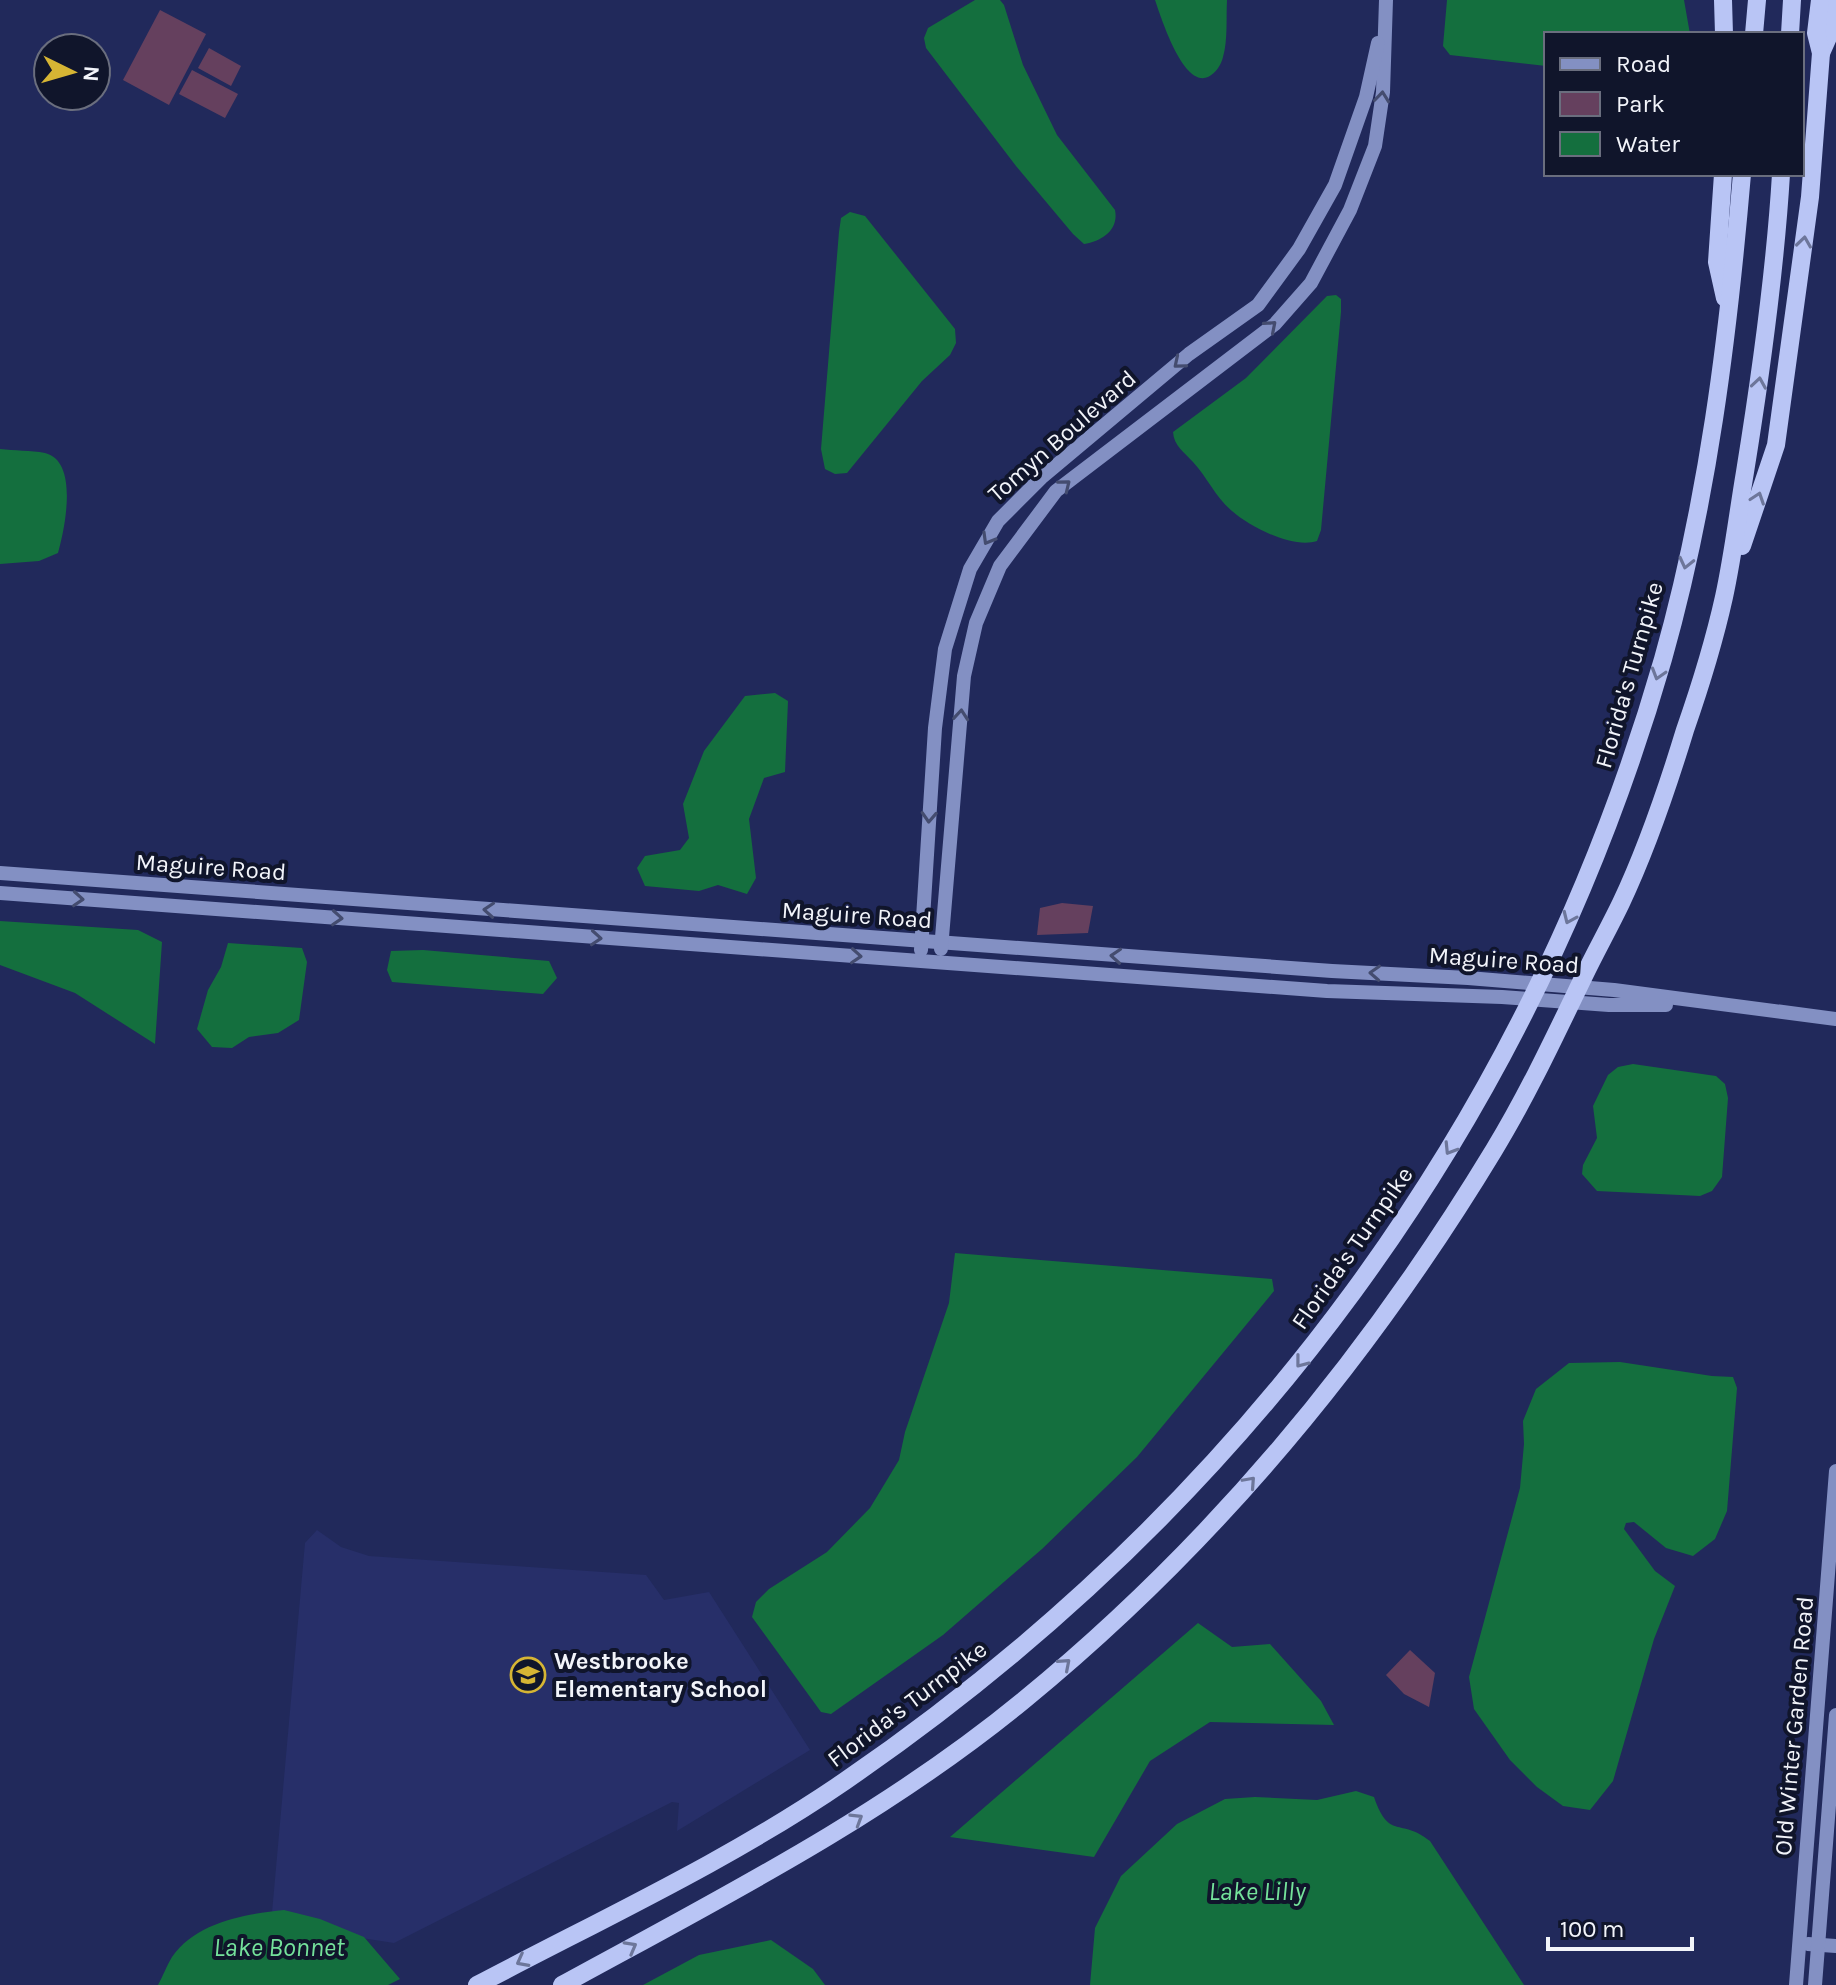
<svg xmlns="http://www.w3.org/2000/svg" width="1836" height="1985" viewBox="0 0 1836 1985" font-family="Karla,sans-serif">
	<rect width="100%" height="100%" fill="#21295b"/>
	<polygon fill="#272f69" points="317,1530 341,1547 369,1556 646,1575 664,1600 709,1592 810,1750 677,1831 679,1803 672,1802 394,1943 271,1924 305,1543"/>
	<g fill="#65405e">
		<polygon points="160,10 206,34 169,105 123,80"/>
		<polygon points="209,48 241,66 231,86 198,68"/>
		<polygon points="192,70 238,94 225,118 179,94"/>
		<polygon points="1062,903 1093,906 1088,933 1037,935 1040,908"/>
		<polygon points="1410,1650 1435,1673 1429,1707 1404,1694 1386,1675"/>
	</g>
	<g fill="#146f3e">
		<path d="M975,0H1000L1004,5L1023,65L1057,135L1115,210C1119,229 1103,241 1084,244L1073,234L1016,166L926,48L924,38L928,28Z"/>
		<path d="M1155,0H1227C1226,18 1228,40 1223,57C1221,65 1216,73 1208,77C1183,88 1161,17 1155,0Z"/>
		<polygon points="1447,0 1684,0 1690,34 1546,34 1546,66 1450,55 1443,46"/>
		<polygon points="850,212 865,216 955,329 956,343 950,355 922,381 847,473 835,474 825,469 821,449 839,232 841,218"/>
		<path d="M1336,295L1341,299V312L1321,530L1317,541C1293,549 1250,527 1232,511C1216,498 1207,477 1193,462C1184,452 1174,446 1173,432L1246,378L1327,296Z"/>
		<path d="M0,449C14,451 31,450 45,453C79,461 65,528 58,553L39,561L0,564Z"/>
		<polygon points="775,693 788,701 785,772 764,778 749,819 756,878 747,894 718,885 699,891 645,886 637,868 645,856 680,850 689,838 683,804 704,751 745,696"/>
		<polygon points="0,921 138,930 162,942 155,1044 75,993 0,965"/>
		<polygon points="228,943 302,948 307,962 299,1020 278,1033 249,1037 232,1048 212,1047 197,1029 208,990 221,967"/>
		<polygon points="423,950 549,961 557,978 543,994 392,982 387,970 391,951"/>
		<polygon points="1633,1064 1716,1076 1725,1084 1728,1098 1722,1177 1712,1191 1700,1196 1597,1191 1582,1174 1583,1165 1597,1138 1593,1106 1608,1075 1618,1067"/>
		<polygon points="955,1253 1272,1279 1274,1291 1137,1457 1042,1549 943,1635 831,1714 821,1712 752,1617 756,1602 769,1589 827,1552 870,1508 899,1460 905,1432 949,1303"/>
		<polygon points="1620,1362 1712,1376 1733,1377 1737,1388 1727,1511 1715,1539 1693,1556 1666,1548 1634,1522 1626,1523 1624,1529 1655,1571 1675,1586 1654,1639 1613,1781 1590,1810 1563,1806 1537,1787 1510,1760 1474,1709 1469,1677 1520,1488 1524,1444 1523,1421 1536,1389 1569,1363"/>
		<polygon points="1198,1623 1232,1647 1270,1644 1321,1701 1334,1725 1210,1722 1150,1761 1094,1857 950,1837"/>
		<path d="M1356,1791L1374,1797C1389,1841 1400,1817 1430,1841L1524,1985H1090L1095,1928L1121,1876L1177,1824L1225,1799L1255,1797L1317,1800Z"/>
		<path d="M284,1910L320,1919L364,1937L400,1979L388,1985H158C163,1976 167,1965 172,1957C196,1922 246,1914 284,1910Z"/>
		<polygon points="771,1940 813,1969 825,1985 643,1985 699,1955"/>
	</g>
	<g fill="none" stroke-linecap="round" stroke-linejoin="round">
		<g stroke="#8390c3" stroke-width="14">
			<polyline points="0,873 1332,971 1468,978 1614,990 1836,1019"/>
			<polyline points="0,893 1327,991 1502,997 1609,1005 1666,1005"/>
			<polyline points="941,949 964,676 976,623 1000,566 1056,491 1275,324 1311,283 1350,210 1375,146 1383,92 1386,0"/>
			<polyline points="921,950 935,728 945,649 970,569 998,521 1041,478 1189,354 1258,305 1299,249 1335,185 1366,97 1378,43"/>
			<polyline points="1808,1944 1836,1946"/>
			<polyline points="1796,1985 1836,1471"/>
			<polyline points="1815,1985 1836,1715"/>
		</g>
		<g stroke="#b9c5f5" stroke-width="18">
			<polyline points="1723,0 1724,34"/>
			<polyline points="1754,34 1757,0"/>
			<polyline points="1790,34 1792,0"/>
			<polyline points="1821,53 1829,35 1834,0"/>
			<polyline points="1723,174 1717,262 1725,298"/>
			<polyline points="1742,546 1776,445 1810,197 1821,53 1816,33 1820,0"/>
			<path d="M477,1985C600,1920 730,1860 845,1781C1244,1507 1529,1124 1663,659C1708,500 1728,338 1742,174"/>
			<path d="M562,1985C721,1898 883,1816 1024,1700C1212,1546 1368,1358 1494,1150C1528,1094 1556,1034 1584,976C1596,951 1609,928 1621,903C1647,848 1667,789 1685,730C1700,687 1714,642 1724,597C1733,556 1738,513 1745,472C1761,373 1775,274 1781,174"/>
		</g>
	</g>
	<defs><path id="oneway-chevron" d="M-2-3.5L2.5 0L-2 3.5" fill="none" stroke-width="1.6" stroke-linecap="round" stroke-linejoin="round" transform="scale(2)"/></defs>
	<g stroke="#444c6f">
		<use href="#oneway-chevron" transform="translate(1382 97) rotate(-84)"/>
		<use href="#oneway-chevron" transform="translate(1271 326) rotate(-41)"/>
		<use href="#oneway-chevron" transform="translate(1179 363) rotate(140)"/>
		<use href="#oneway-chevron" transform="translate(1065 485) rotate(-39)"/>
		<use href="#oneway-chevron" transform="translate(988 539) rotate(120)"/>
		<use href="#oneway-chevron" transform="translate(961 715) rotate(-85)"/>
		<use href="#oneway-chevron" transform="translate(929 817) rotate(93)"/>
		<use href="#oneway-chevron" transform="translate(78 899) rotate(4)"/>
		<use href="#oneway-chevron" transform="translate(489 910) rotate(-176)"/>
		<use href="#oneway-chevron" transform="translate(337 918) rotate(4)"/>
		<use href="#oneway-chevron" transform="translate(596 938) rotate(4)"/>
		<use href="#oneway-chevron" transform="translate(856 956) rotate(4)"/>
		<use href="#oneway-chevron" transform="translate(1116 956) rotate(-176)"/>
		<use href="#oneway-chevron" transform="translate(1375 973) rotate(-177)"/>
	</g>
	<g stroke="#6d769a">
		<use href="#oneway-chevron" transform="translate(1804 242) rotate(-82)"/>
		<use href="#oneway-chevron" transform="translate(1759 383) rotate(-81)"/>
		<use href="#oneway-chevron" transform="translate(1758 498) rotate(-71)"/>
		<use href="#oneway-chevron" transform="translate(1686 563) rotate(103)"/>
		<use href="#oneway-chevron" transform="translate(1658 674) rotate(107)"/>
		<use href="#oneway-chevron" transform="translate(1569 918) rotate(114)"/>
		<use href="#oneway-chevron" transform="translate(1450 1149) rotate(122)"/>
		<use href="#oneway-chevron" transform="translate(1301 1362) rotate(128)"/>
		<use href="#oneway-chevron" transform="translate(1250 1482) rotate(-48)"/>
		<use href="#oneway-chevron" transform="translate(1065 1664) rotate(-41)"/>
		<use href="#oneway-chevron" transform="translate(857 1819) rotate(-32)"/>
		<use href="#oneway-chevron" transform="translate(631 1947) rotate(-29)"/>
		<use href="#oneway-chevron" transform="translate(522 1961) rotate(152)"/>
	</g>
	<defs>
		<g id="school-ring" transform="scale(1.8)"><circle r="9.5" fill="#10152b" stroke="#d6b534" stroke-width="1.5"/><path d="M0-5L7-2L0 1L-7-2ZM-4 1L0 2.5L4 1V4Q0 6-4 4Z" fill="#d6b534"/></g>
	</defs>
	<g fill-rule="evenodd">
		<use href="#school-ring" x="528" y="1675"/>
	</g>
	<g text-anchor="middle" stroke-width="8" stroke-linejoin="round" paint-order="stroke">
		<g font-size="24" fill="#f2f4fa" stroke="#10152b">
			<text transform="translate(1062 436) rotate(-41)" y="8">Tomyn Boulevard</text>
			<text transform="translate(1629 675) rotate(-74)" y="8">Florida's Turnpike</text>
			<text transform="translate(211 867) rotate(4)" y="8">Maguire Road</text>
			<text transform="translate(857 915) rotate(4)" y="8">Maguire Road</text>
			<text transform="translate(1504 960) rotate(4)" y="8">Maguire Road</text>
			<text transform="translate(1352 1248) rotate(-55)" y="8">Florida's Turnpike</text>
			<text transform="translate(907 1704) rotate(-37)" y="8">Florida's Turnpike</text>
			<text transform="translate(1794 1726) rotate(-85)" y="8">Old Winter Garden Road</text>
		</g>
		<g font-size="24" font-weight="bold" fill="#f2f4fa" stroke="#10152b" text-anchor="start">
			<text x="554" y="1669">Westbrooke<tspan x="554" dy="28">Elementary School</tspan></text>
		</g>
		<g font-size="26" font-style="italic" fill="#74e29b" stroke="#10152b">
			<text x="1257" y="1900">Lake Lilly</text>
			<text x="279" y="1956">Lake Bonnet</text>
		</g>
	</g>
	<rect x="1544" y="32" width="260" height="144" fill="#10152b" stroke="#6a6e7e" stroke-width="2"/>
	<rect x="1560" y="58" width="40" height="12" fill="#8390c3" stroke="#6a6e7e" stroke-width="2"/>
	<text x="1616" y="72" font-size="24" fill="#f2f4fa">Road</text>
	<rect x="1560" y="92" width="40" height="24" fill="#65405e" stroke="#6a6e7e" stroke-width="2"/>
	<text x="1616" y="112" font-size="24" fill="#f2f4fa">Park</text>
	<rect x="1560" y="132" width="40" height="24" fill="#146f3e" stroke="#6a6e7e" stroke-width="2"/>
	<text x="1616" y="152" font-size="24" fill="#f2f4fa">Water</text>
	<g transform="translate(72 72) rotate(95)"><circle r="38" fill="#10152b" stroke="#6a6e7e" stroke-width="2"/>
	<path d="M0-6L14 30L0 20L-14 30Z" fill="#d6b534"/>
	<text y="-12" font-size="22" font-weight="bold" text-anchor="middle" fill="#f2f4fa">N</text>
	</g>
	<path d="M1548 1937v12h144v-12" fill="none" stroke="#f2f4fa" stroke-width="4"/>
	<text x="1560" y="1937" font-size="24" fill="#f2f4fa" stroke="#10152b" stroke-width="6" paint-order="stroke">100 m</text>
</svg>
